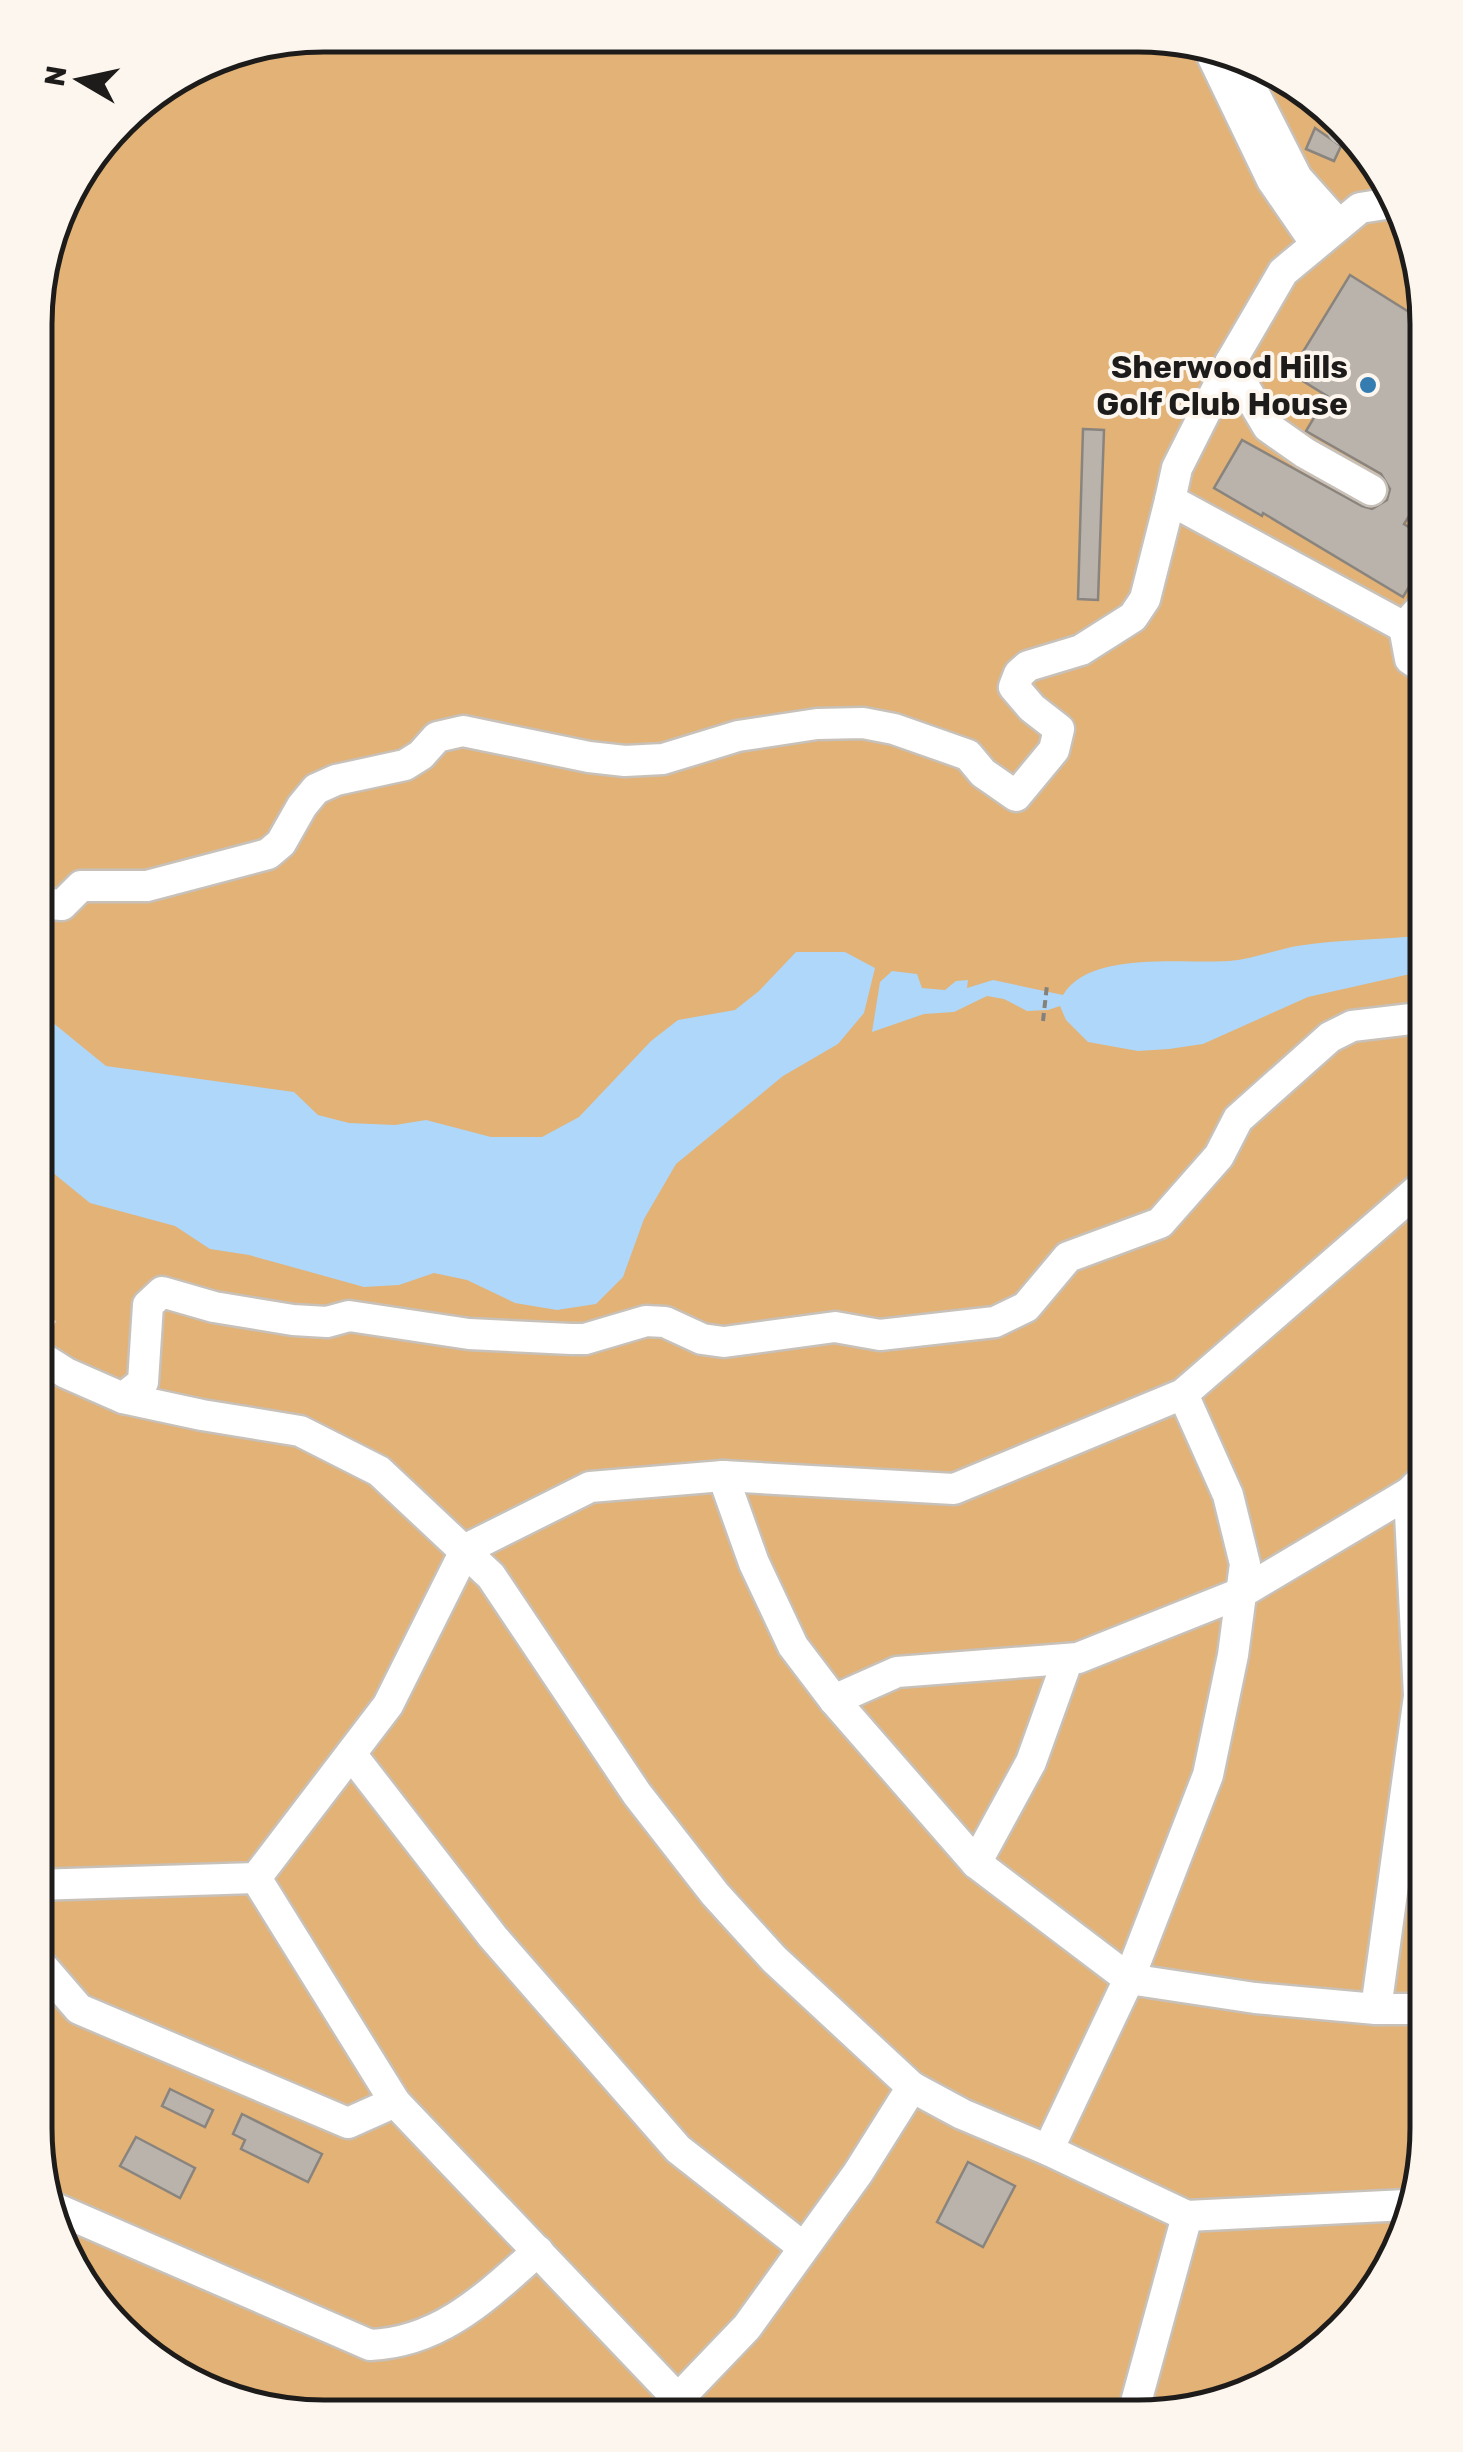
<svg xmlns="http://www.w3.org/2000/svg" width="1463" height="2452" viewBox="0 0 1463 2452" font-family="Rubik,sans-serif">
	<rect width="100%" height="100%" fill="#efe9e2"/>
	<polygon fill="#e2b276" points="324,35 1195,40 1329,106 1406,214 1428,324 1427,2147 1369,2303 1249,2395 1139,2417 286,2414 148,2357 57,2238 35,2128 36,1364 56,1321 36,1312 37,287 65,196 133,107 214,57"/>
	<g fill="#aed7fa">
		<path d="M1428,935V970L1308,997L1203,1044L1169,1049L1138,1051L1088,1042L1066,1020L1060,1006L1048,1010L1027,1011L1004,999L987,996L954,1012L924,1014L872,1032L880,982L892,971L917,974L922,988L945,990L956,981L968,980L967,988L993,980L1063,995C1089,950 1185,964 1229,961C1252,959 1275,950 1297,946C1340,939 1385,940 1428,935Z"/>
		<polygon points="796,952 845,952 875,968 864,1013 838,1044 783,1076 676,1164 644,1219 623,1277 596,1304 557,1310 515,1303 467,1280 434,1273 399,1285 364,1287 249,1255 210,1249 175,1226 90,1203 36,1159 36,1009 106,1066 294,1092 318,1115 349,1123 395,1125 426,1120 491,1137 542,1137 579,1117 651,1041 678,1020 735,1010 759,991"/>
	</g>
	<g fill="#b9b3ac" stroke="#8a847e" stroke-width="2.5">
		<polygon points="1315,128 1341,146 1334,161 1306,149"/>
		<polygon points="1350,275 1428,324 1428,486 1404,524 1428,539 1428,555 1403,597 1263,513 1262,516 1214,488 1242,440 1362,506 1372,509 1387,500 1390,489 1381,474 1306,431 1327,396 1290,373"/>
		<polygon points="1083,429 1104,430 1098,600 1078,599"/>
		<polygon points="170,2089 213,2110 205,2127 162,2106"/>
		<polygon points="242,2114 322,2154 308,2182 241,2149 245,2140 233,2134"/>
		<polygon points="136,2137 195,2168 180,2198 120,2166"/>
		<polygon points="968,2162 1015,2186 983,2247 937,2222"/>
	</g>
	<g fill="none" stroke-linecap="round" stroke-linejoin="round">
		<g stroke="#c7c1ba" stroke-width="35">
			<g id="minor">
				<polyline points="1208,47 1272,180 1316,244"/>
				<polyline points="1238,62 1297,178 1339,225"/>
				<polyline points="1344,128 1345,128"/>
				<polyline points="1398,202 1360,208 1283,272 1230,363 1177,468 1170,500 1404,627 1428,601"/>
				<polyline points="1230,363 1268,427 1305,453 1371,490"/>
				<polyline points="1404,627 1410,659 1428,671"/>
				<polyline points="37,903 62,905 81,886 147,886 268,854 281,843 302,806 316,789 336,780 405,765 421,755 437,737 463,731 589,757 625,761 663,759 738,736 817,724 863,723 894,729 968,755 983,773 1016,796 1054,750 1059,729 1032,708 1014,687 1019,674 1028,666 1081,650 1133,617 1145,599 1170,500"/>
				<polyline points="36,1354 66,1373 123,1398 202,1415 300,1431 379,1471 491,1576 637,1794 715,1894 774,1959 912,2087 962,2114 1048,2150 1187,2216 1406,2205"/>
				<polyline points="123,1398 143,1382 148,1305 162,1292 214,1307 293,1320 327,1322 349,1316 469,1334 571,1339 585,1339 646,1321 665,1322 702,1339 724,1342 835,1327 880,1335 995,1322 1026,1307 1068,1257 1160,1223 1219,1156 1238,1119 1330,1037 1352,1026 1428,1017"/>
				<polyline points="723,1476 754,1563 793,1646 834,1700 976,1863 1129,1979 1255,1998 1376,2009 1427,2009"/>
				<polyline points="834,1700 897,1672 1078,1658 1241,1593 1409,1493 1428,1474"/>
				<polyline points="351,1754 493,1937 678,2149 803,2247"/>
				<polyline points="976,1863 1031,1762 1068,1659"/>
				<polyline points="256,1878 395,2102 678,2399"/>
				<polyline points="35,1885 256,1878 388,1705 466,1549 590,1487 723,1476 954,1489 1183,1394 1428,1181"/>
				<polyline points="35,1958 79,2009 348,2123 395,2102"/>
				<polyline points="1376,2009 1419,1696 1409,1493"/>
				<polyline points="1048,2150 1129,1979 1208,1775 1233,1655 1245,1564 1228,1495 1183,1394"/>
				<path d="M50,2206L370,2345C441,2342 487,2296 538,2251"/>
				<polyline points="657,2416 678,2399 747,2327 858,2173 912,2087"/>
				<polyline points="1132,2417 1187,2216"/>
			</g>
		</g>
		<polyline stroke="#84807b" stroke-width="4" stroke-dasharray="8 5" stroke-linecap="butt" points="1043,1021 1047,985"/>
		<use href="#minor" stroke="#fff" stroke-width="30"/>
	</g>
	<circle fill="#357cb1" stroke="#fcf6ef" stroke-width="4" cx="1368" cy="385" r="10"/>
	<g text-anchor="middle" stroke-width="8" stroke-linejoin="round" paint-order="stroke">
		<g font-size="32" font-weight="bold" fill="#1e1c1a" stroke="#fcf6ef" text-anchor="end">
			<text x="1348" y="378">Sherwood Hills<tspan x="1348" dy="37">Golf Club House</tspan></text>
		</g>
	</g>
	<path d="M0 0H1463V2452H0ZM324 52H1138A272 272 0 0 1 1410 324V2128A272 272 0 0 1 1138 2400H324A272 272 0 0 1 52 2128V324A272 272 0 0 1 324 52Z" fill="#fcf6ef" fill-rule="evenodd"/>
	<path fill="none" stroke="#1e1c1a" stroke-width="5" d="M324 52H1138A272 272 0 0 1 1410 324V2128A272 272 0 0 1 1138 2400H324A272 272 0 0 1 52 2128V324A272 272 0 0 1 324 52Z"/>
	<g transform="translate(80 80) rotate(279)" stroke="#fcf6ef" stroke-width="8" paint-order="stroke">
	<path d="M0-8L18 38L0 25L-18 38Z" fill="#1e1c1a"/>
	<text y="-15" font-size="28" font-weight="bold" text-anchor="middle" fill="#1e1c1a">N</text>
	</g>
</svg>
